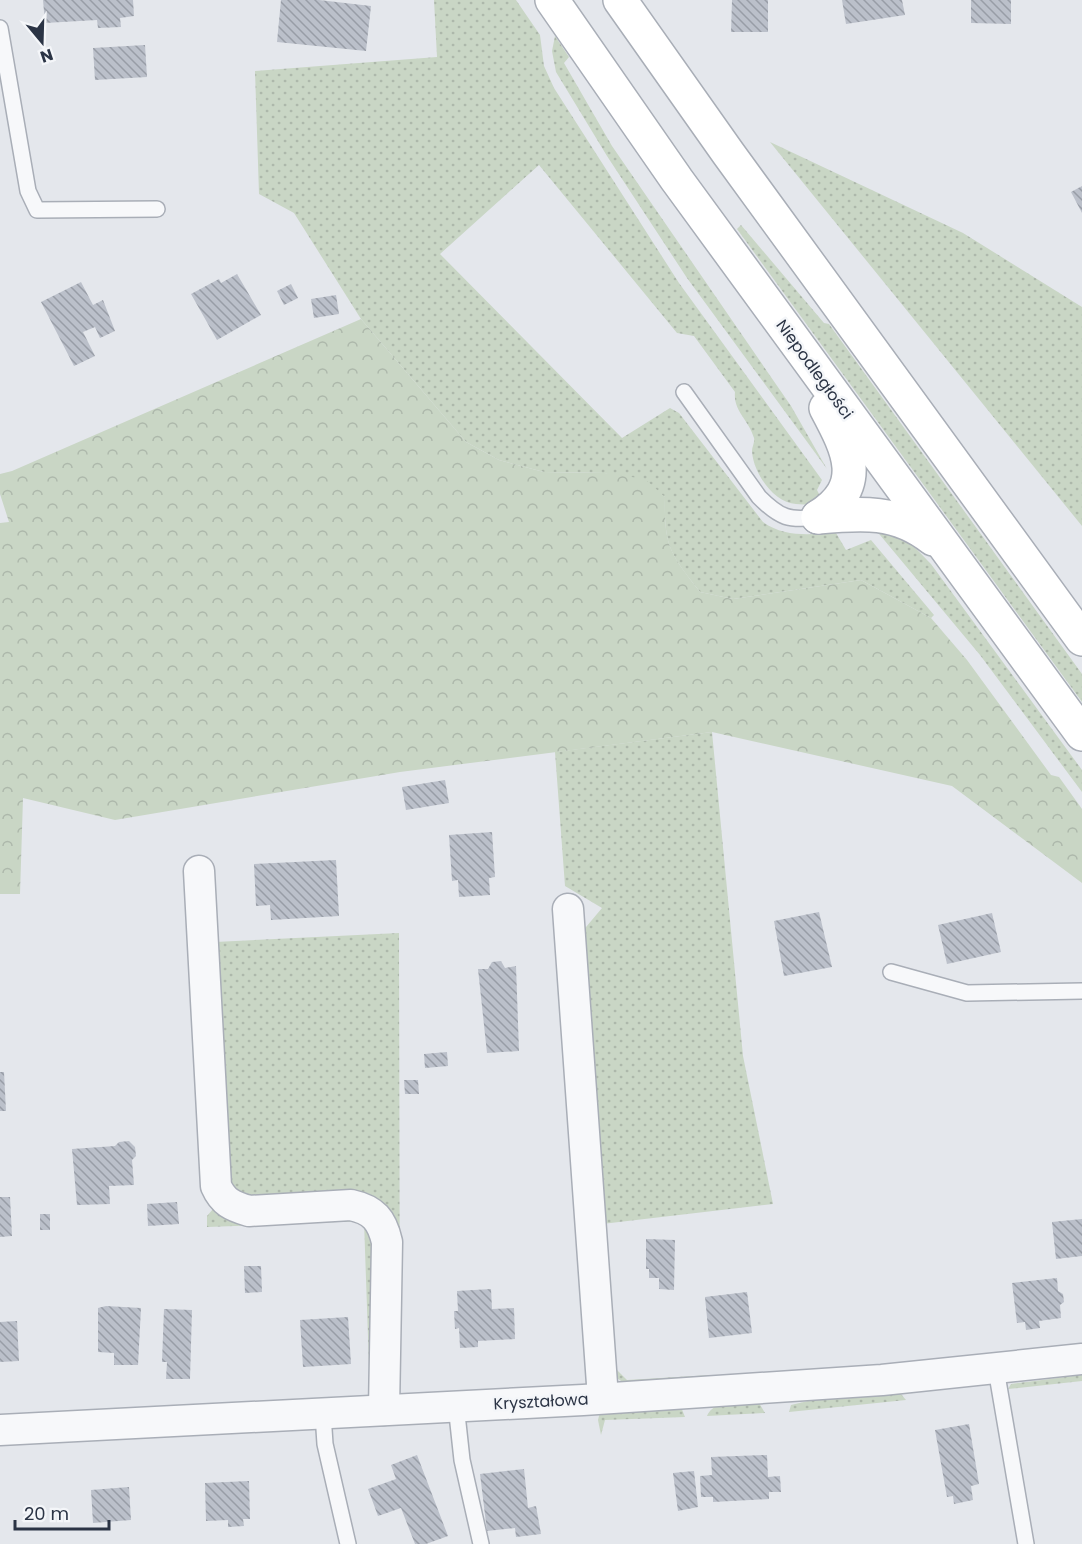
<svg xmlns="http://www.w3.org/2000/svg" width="1082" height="1544" viewBox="0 0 1082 1544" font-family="Poppins,sans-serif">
	<defs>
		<pattern id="grass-dots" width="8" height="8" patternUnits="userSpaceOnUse" patternTransform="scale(1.5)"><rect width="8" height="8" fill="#c9d6c5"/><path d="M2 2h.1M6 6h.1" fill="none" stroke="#adb8ab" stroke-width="1.8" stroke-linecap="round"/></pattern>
		<pattern id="forest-crowns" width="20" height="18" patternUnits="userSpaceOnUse" patternTransform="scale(1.5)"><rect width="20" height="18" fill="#c9d6c5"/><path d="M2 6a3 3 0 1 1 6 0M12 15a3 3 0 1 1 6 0" fill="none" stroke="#adb8ab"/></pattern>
		<pattern id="building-back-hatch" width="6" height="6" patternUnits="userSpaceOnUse" patternTransform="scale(1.5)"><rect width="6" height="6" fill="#bbc0ca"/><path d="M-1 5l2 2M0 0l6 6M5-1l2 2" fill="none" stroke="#989da6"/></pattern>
	</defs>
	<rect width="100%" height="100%" fill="#e4e7ec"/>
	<g fill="url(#grass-dots)">
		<path d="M434,0H516L540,35L544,66L554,88L679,283L822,480L817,490L821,498C813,505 806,505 796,504C774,503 753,473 752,451C752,447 755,442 754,438C749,420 733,411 735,392L694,336L677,333L539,165L440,254L622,438L670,408L679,413L763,522C785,538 810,534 836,533L846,550L871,540L934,615L931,618L861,580L733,599L700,592C670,553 664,548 665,497L605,473L544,472L499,460L466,442L361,319L294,213L259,194L255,71L437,57Z"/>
		<polygon points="555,36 569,57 564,63 612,146 791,406 827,469 687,278 607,156 556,72 552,51"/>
		<polygon points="770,142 963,233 1082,307 1082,526"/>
		<polygon points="741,225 824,323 829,324 1082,674 1082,702 737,229"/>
		<path d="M875,529C904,535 911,543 931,564L1082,770V792L980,655Z"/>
		<path d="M712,732L743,1056L773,1204L602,1224L612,1365L627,1380L711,1375L705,1379L623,1382C607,1373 605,1358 603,1340L577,943L581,933L602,908L565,886L555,752Z"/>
		<polygon points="399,933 400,1393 392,1388 391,1225 249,1202 230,1193 215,942"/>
		<polygon points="213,1209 244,1218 353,1214 370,1222 375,1232 379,1250 375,1390 370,1395 364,1221 207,1227 207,1216"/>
		<polygon points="1082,1375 1082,1381 1008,1389 1011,1384"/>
		<polygon points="901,1394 906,1400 789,1412 791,1405 812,1400"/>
		<path d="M759,1403L765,1413L707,1416C715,1398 742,1403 759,1403Z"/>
		<polygon points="681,1407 685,1417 605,1420 601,1435 598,1420 600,1412"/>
	</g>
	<path fill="url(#forest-crowns)" d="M361,319L466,442L499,460L544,472L605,473L645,479L665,497C664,547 670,553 700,592L733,599L861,580L931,618L967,660L1051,775L1059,777L1082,809V883L952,786L712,732L400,772L115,820L23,798L20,894H0V523L9,522L0,494V474L12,471Z"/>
	<g fill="url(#building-back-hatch)">
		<polygon points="43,0 133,0 134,16 120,18 121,27 98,28 97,20 45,23"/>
		<polygon points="281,0 319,0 371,6 366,51 277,42"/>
		<polygon points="732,0 768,0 768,32 731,32"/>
		<polygon points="842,0 902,0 905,15 846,24"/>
		<polygon points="971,0 1011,0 1011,24 971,23"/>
		<polygon points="145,45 147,77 95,80 93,48"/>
		<polygon points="1082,186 1082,213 1071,192"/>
		<polygon points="237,274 261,315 217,340 191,294 219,279 221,283"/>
		<polygon points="81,282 93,305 103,300 115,331 100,338 95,327 83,332 95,356 74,366 41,302"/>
		<polygon points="291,284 298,298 284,305 277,291"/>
		<polygon points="336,295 339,314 314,318 311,299"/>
		<polygon points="445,780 449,803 406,810 402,787"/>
		<polygon points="492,832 495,877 489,878 490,895 459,897 458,880 452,881 449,835"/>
		<polygon points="336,860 339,916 271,920 270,905 256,906 254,864"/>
		<polygon points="819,912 832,967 784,976 774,921"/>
		<polygon points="992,913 1001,952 947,964 938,925"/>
		<polygon points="501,961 505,968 516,966 519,1051 487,1053 478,969 488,969 492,962"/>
		<polygon points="447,1052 448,1066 425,1068 424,1054"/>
		<polygon points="0,1072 4,1072 6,1111 0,1111"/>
		<polygon points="404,1080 418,1080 419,1094 405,1094"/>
		<polygon points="129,1141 135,1147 136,1156 132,1160 134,1185 109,1186 110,1204 77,1205 72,1149 115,1146 119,1142"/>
		<polygon points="0,1197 10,1197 12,1236 0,1237"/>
		<polygon points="177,1202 179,1224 148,1226 147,1204"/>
		<rect x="40" y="1214" width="10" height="16"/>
		<polygon points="1082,1219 1082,1256 1056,1259 1052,1222"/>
		<polygon points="646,1239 675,1240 674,1290 659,1289 659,1278 649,1278 649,1269 646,1269"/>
		<polygon points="244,1266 261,1266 262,1292 245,1293"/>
		<polygon points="1057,1278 1058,1291 1063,1294 1064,1302 1060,1305 1061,1318 1039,1321 1040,1328 1026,1330 1025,1322 1017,1323 1012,1283"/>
		<polygon points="491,1289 492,1309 514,1308 515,1339 478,1341 478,1347 460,1348 459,1328 455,1329 454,1311 458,1311 457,1291"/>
		<polygon points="747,1292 752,1333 709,1338 705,1297"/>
		<polygon points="106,1306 141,1308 138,1365 114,1365 114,1353 98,1352 98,1308"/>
		<polygon points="164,1309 192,1310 190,1379 166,1379 167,1362 162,1362"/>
		<polygon points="348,1317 351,1364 303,1367 300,1320"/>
		<polygon points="17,1321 19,1361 0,1362 0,1322"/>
		<polygon points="969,1424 979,1484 971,1486 973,1500 954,1504 953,1496 947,1497 935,1430"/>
		<polygon points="417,1455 448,1536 426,1544 415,1544 401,1508 378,1516 368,1489 396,1479 391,1465"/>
		<polygon points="767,1455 768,1477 780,1476 781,1492 769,1492 769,1499 713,1502 713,1497 701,1497 700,1476 712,1475 711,1457"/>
		<polygon points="524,1469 528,1508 536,1506 541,1534 516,1537 515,1528 487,1531 480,1474"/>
		<polygon points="694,1471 698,1507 678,1511 673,1473"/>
		<polygon points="249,1481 250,1519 243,1519 244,1526 228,1527 228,1520 206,1521 205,1483"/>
		<polygon points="129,1487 131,1520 93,1523 91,1490"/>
	</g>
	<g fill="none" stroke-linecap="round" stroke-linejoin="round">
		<g stroke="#a9aeb7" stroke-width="18">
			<g id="lane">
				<polyline points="0,28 28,191 37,210 157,209"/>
				<path d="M684,392L759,497C780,518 789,521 818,517"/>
				<polyline points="891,972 967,993 1082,991"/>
				<polyline points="996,1369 1026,1544"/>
				<polyline points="456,1405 462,1460 481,1544"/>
				<polyline points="323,1414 325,1444 348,1544"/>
			</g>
		</g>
		<g stroke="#a9aeb7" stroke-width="33">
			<g id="street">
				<path d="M199,871L216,1186C223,1202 232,1206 249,1211L351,1205C374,1210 382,1220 387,1242L384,1410"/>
				<polyline points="568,909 603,1398"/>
				<polyline points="0,1430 583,1400 882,1380 1082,1359"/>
			</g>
		</g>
		<g stroke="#a9aeb7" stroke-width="36">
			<g id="secondary">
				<polyline points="552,0 677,180 1082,734"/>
				<polyline points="620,0 728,153 1082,639"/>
				<path d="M818,517C867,486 849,451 826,408"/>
				<path d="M818,517C862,513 897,510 933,539"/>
			</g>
		</g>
		<use href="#lane" stroke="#f7f8fa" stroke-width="15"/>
		<use href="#street" stroke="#f7f8fa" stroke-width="30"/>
		<use href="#secondary" stroke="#fff" stroke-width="33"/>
	</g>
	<g text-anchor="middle" stroke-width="5" stroke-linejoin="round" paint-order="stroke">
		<g font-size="16" fill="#2b3445" stroke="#f4f6f9">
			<text transform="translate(815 369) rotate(54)" y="6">Niepodległości</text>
			<text transform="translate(541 1401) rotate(-3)" y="6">Kryształowa</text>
		</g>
	</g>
	<g transform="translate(42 42) rotate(161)" stroke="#f4f6f9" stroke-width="4.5" paint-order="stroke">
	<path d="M0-4.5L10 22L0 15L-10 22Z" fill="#2b3445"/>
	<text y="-9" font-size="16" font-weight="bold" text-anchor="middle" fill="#2b3445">N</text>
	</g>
	<path d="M15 1520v9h94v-9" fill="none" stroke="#2b3445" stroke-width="3"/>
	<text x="24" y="1520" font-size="18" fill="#2b3445" stroke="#f4f6f9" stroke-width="4.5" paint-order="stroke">20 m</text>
</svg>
